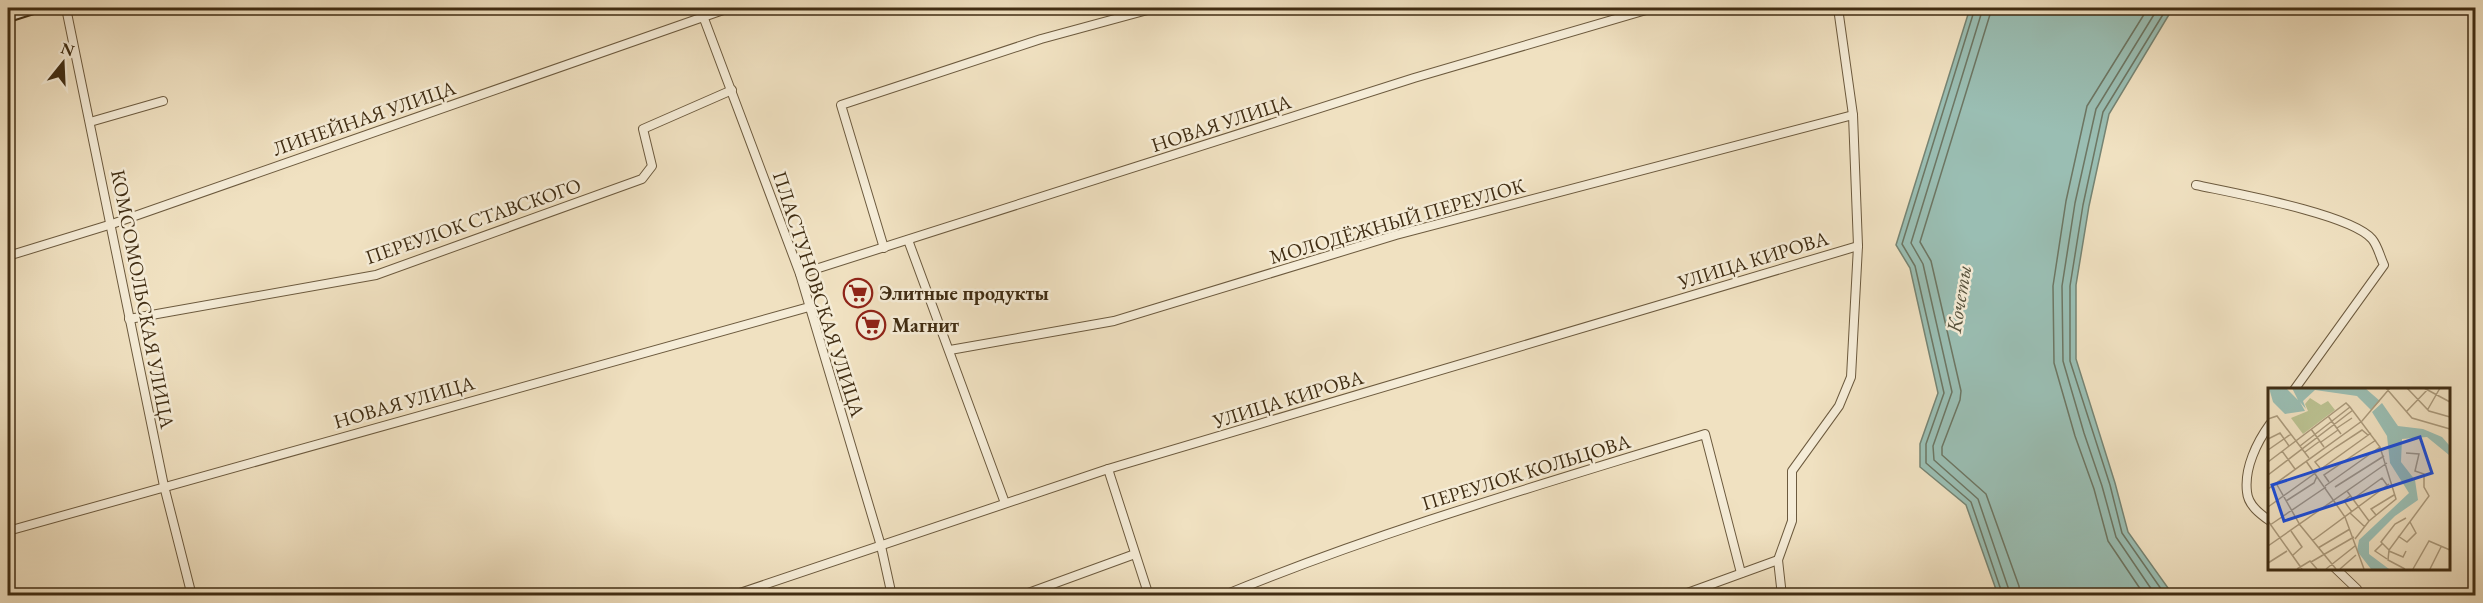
<svg xmlns="http://www.w3.org/2000/svg" width="2483" height="603" viewBox="0 0 2483 603" font-family="'EB Garamond',serif">
	<rect width="100%" height="100%" fill="#f0e1c1"/>
	<filter id="stains"><feTurbulence type="fractalNoise" baseFrequency=".00333" numOctaves="4"/><feColorMatrix values="0 0 0 0 .2 0 0 0 0 .09 0 0 0 0 .02 0 0 0 .5 -.17"/></filter>
	<radialGradient id="worn" r=".72"><stop offset=".6" stop-color="#630" stop-opacity="0"/><stop offset="1" stop-color="#630" stop-opacity=".3"/></radialGradient>
	<polygon fill="#9abeb3" stroke="#768473" stroke-width="1.5" points="1970,8 2173,8 2109,114 2089,206 2076,285 2076,359 2115,483 2128,532 2173,595 1998,595 1966,505 1920,467 1920,444 1938,393 1910,268 1896,245"/>
	<g fill="none" stroke-linecap="round" stroke-linejoin="round">
		<g stroke="#6d7663" stroke-width="1.5">
			<polyline points="1975,8 1902,244 1915,266 1944,393 1926,444 1926,463 1971,502 2003,596"/>
			<polyline points="1983,8 1911,243 1923,264 1952,392 1933,446 1934,460 1978,499 2011,596"/>
			<polyline points="1992,8 1920,242 1931,261 1961,391 1960,400 1942,447 1942,455 1986,494 2019,586 2020,596"/>
			<polyline points="2145,596 2108,541 2094,489 2075,436 2054,363 2053,286 2066,201 2087,106 2148,8"/>
			<polyline points="2156,596 2116,537 2102,486 2084,433 2063,361 2062,286 2075,203 2096,109 2158,8"/>
			<polyline points="2166,596 2122,533 2110,485 2070,361 2070,286 2083,205 2103,112 2167,8"/>
		</g>
		<g stroke="#6c5a3e" stroke-width="10">
			<g id="street">
				<polyline points="66,8 164,486 192,596"/>
				<polyline points="700,8 800,274 881,546 892,596"/>
				<polyline points="90,122 163,101"/>
				<path d="M2196,185C2233,193 2351,214 2372,239C2378,246 2380,257 2384,265L2294,390"/>
				<polyline points="908,240 1005,503"/>
				<polyline points="884,248 841,105 1041,39 1155,8"/>
				<polyline points="8,256 112,224 729,8"/>
				<polyline points="800,274 1414,78 1653,8"/>
				<polyline points="129,319 376,275 642,179 652,166 643,129 732,90"/>
				<polyline points="950,350 1114,321 1396,235 1853,115"/>
				<path d="M2270,424C2257,442 2244,468 2247,492C2248,505 2260,514 2270,521"/>
				<polyline points="1108,469 1149,596"/>
				<polyline points="8,531 809,307"/>
				<polyline points="2335,568 2357,589 2352,596"/>
				<polyline points="731,596 1108,469 1858,246"/>
				<polyline points="1020,596 1135,554"/>
				<path d="M1222,596C1380,531 1543,484 1705,434L1741,573"/>
				<polyline points="1679,596 1778,560"/>
				<polyline points="1782,596 1778,560 1792,521 1792,471 1839,406 1851,377 1858,246 1853,115 1838,8"/>
			</g>
		</g>
		<g stroke="#402d13" stroke-width="14">
			<polyline id="secondary" points="8,16 33,8"/>
		</g>
		<use href="#street" stroke="#f5ecd7" stroke-width="8"/>
		<use href="#secondary" stroke="#f5ecd7" stroke-width="10"/>
	</g>
	<defs>
		<g id="supermarket-ring" transform="scale(1.5)"><circle r="9.5" fill="#f5ecd7" stroke="#8f2418" stroke-width="1.5"/><path d="M-6-5.5h2.5l.6 2H6L4.5 2H-2.5L-4.4-4H-6ZM-1.5 3.2a1.3 1.3 0 1 0 .1 0ZM3 3.2a1.3 1.3 0 1 0 .1 0Z" fill="#8f2418"/></g>
	</defs>
	<g fill-rule="evenodd">
		<use href="#supermarket-ring" x="858" y="293"/>
		<use href="#supermarket-ring" x="871" y="325"/>
	</g>
	<g text-anchor="middle" stroke-width="5" stroke-linejoin="round" paint-order="stroke">
		<g font-size="20" fill="#402d13" stroke="#f5ecd7">
			<text transform="translate(364 118) rotate(-19)" y="7">ЛИНЕЙНАЯ УЛИЦА</text>
			<text transform="translate(1221 123) rotate(-18)" y="7">НОВАЯ УЛИЦА</text>
			<text transform="translate(473 221) rotate(-19)" y="7">ПЕРЕУЛОК СТАВСКОГО</text>
			<text transform="translate(1397 221) rotate(-16)" y="7">МОЛОДЁЖНЫЙ ПЕРЕУЛОК</text>
			<text transform="translate(1753 260) rotate(-17)" y="7">УЛИЦА КИРОВА</text>
			<text transform="translate(819 294) rotate(72)" y="7">ПЛАСТУНОВСКАЯ УЛИЦА</text>
			<text transform="translate(143 299) rotate(79)" y="7">КОМСОМОЛЬСКАЯ УЛИЦА</text>
			<text transform="translate(1288 399) rotate(-17)" y="7">УЛИЦА КИРОВА</text>
			<text transform="translate(404 402) rotate(-16)" y="7">НОВАЯ УЛИЦА</text>
			<text transform="translate(1526 472) rotate(-17)" y="7">ПЕРЕУЛОК КОЛЬЦОВА</text>
		</g>
		<g font-size="20" font-weight="bold" fill="#402d13" stroke="#f5ecd7" text-anchor="start">
			<text x="879" y="300">Элитные продукты</text>
			<text x="892" y="332">Магнит</text>
		</g>
		<g font-size="21" font-style="italic" fill="#56513b" stroke="#f5ecd7">
			<text transform="translate(1959 299) rotate(-81)" y="7">Кочеты</text>
		</g>
	</g>
	<g transform="translate(2268 388)">
		<rect width="182" height="182" fill="#f0e1c1"/>
		<path d="M42,10L53,17L60,13L67,22L35,46L23,30L40,23L37,16Z" fill="#bbc292"/>
		<path d="M1,0H18L30,12L24,0H97L112,13L103,22L89,8L47,2L35,13L38,21L32,14L37,23L17,26L5,14ZM114,15L130,38L155,41L174,49L181,57V67L159,49L134,51L133,74L147,92L150,112L127,128L101,154V166L121,181H103L89,163L91,152L141,105L122,75L119,48L104,24Z" fill="#9abeb3"/>
		<path fill="none" stroke="#aa997b" stroke-width="1.5" d="M118,0L144,30L182,41M139,0L161,23L182,29M156,0L182,14M160,21L172,0M138,24L161,0M60,28L73,46M0,31L9,28L41,70M69,40L84,30M43,41L56,59M0,51L12,45L21,58M53,54L70,42M32,58L82,19M0,62L23,46M14,63L27,81M37,64L52,53M38,73L77,129L96,181M0,74L78,15L82,19L112,59L128,111L101,133L87,151M52,80L47,74L68,59L94,42L100,47M0,87L85,22M61,94L56,87L108,52M8,95L32,137L68,181M57,98L112,59M67,99L116,68M0,101L94,33L122,0M79,103L101,133M82,108L76,113L84,124M85,111L114,90L119,97M18,113L46,95L49,88M0,119L103,45M82,125L97,139M108,127L103,121L126,107M0,133L34,181M2,137L58,99M23,143L34,159L25,167M130,148L139,154L148,145L142,134M44,153L121,96M114,156L107,163L119,171M0,158L119,75M50,160L82,141M121,162L113,154L127,136L138,130M121,163L135,169L138,163M43,174L86,149M0,175L19,163M29,181L42,173L49,181M58,181L87,158M72,181L88,167M137,181L120,172L121,162L161,108L156,99V86L147,83L151,66L138,65M145,181L161,153L182,162M162,181L173,159"/>
		<path fill="#1d4ed8" fill-opacity="0.15" stroke="#1d4ed8" stroke-width="3" d="M152,49L164,85L16,133L4,97Z"/>
		<rect width="182" height="182" fill="none" stroke="#402d13" stroke-width="3"/>
	</g>
	<rect width="2483" height="603" fill="none" stroke="#f0e1c1" stroke-width="30"/>
	<rect x="9" y="9" width="2465" height="585" fill="none" stroke="#402d13" stroke-width="3"/>
	<rect x="15" y="15" width="2453" height="573" fill="none" stroke="#402d13" stroke-width="1.5"/>
	<g transform="translate(63 63) rotate(18)" stroke="#f5ecd7" stroke-width="4.5" paint-order="stroke">
	<path d="M0-4.5L10 22L0 15L-10 22Z" fill="#402d13"/>
	<text y="-9" font-size="16" font-weight="bold" text-anchor="middle" fill="#402d13">N</text>
	</g>
	<rect width="100%" height="100%" filter="url(#stains)"/>
	<rect width="100%" height="100%" fill="url(#worn)"/>
</svg>
